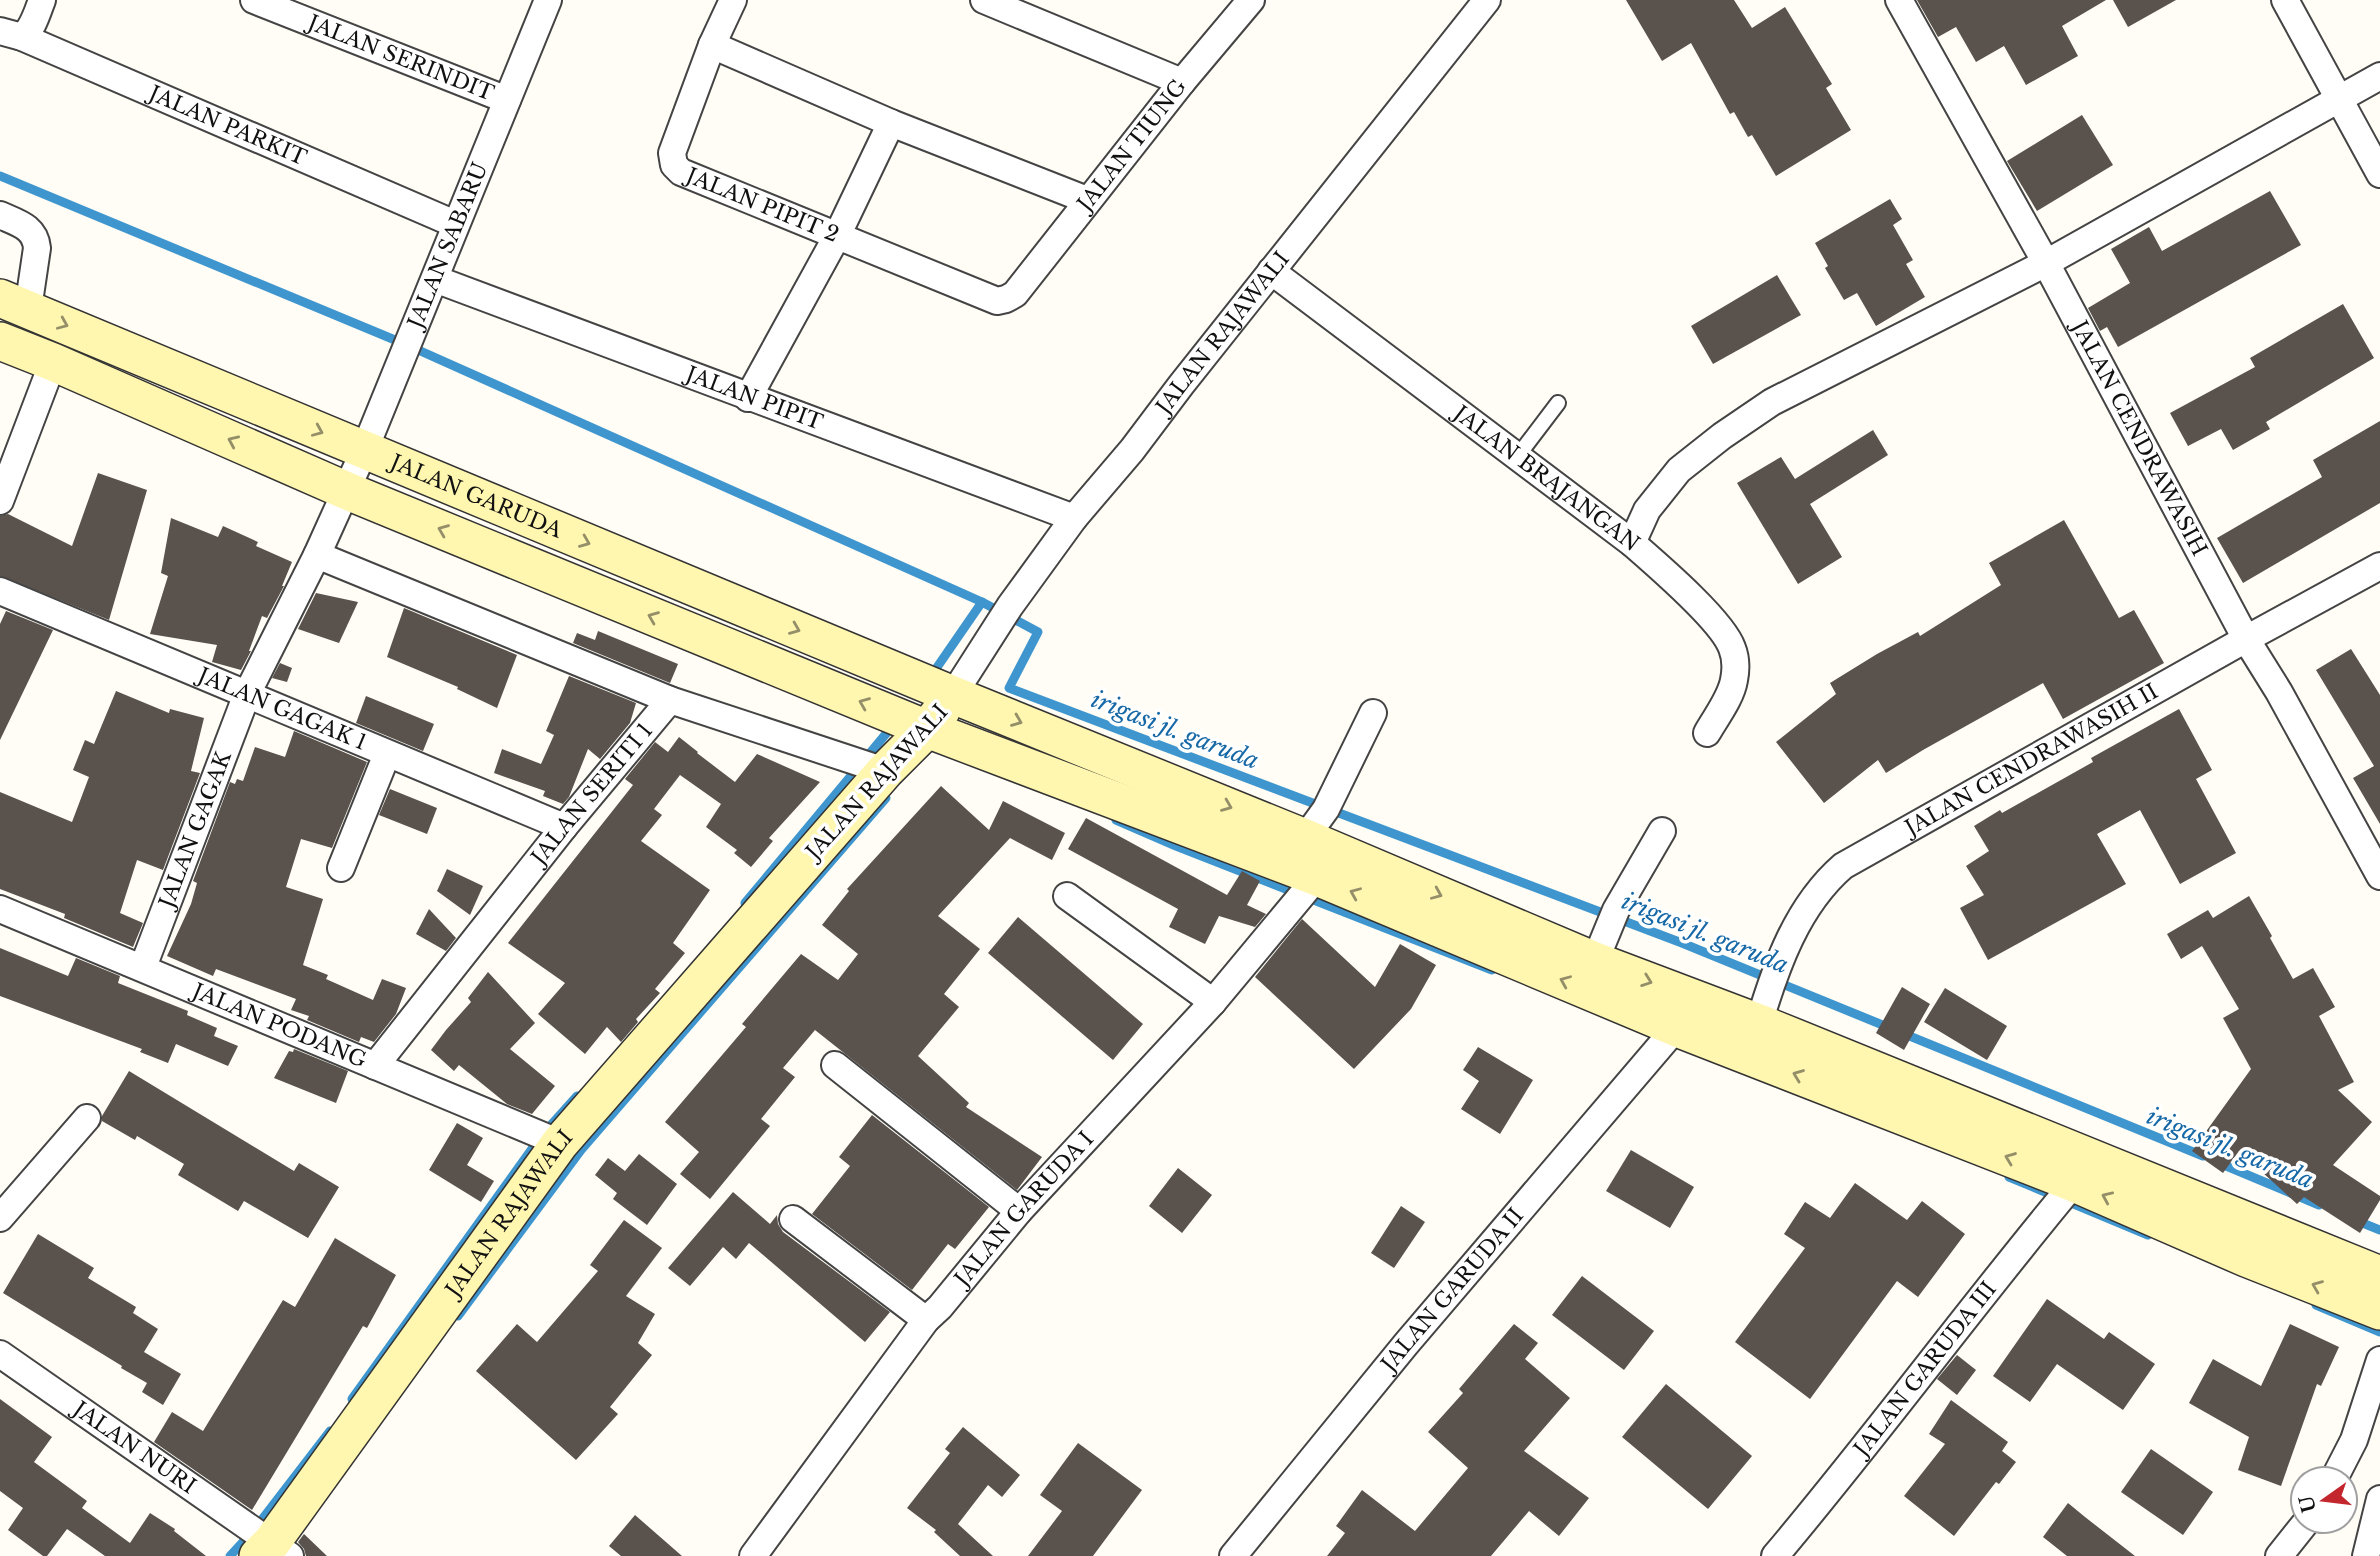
<svg xmlns="http://www.w3.org/2000/svg" width="2380" height="1556" viewBox="0 0 2380 1556" font-family="'Libre Baskerville',serif">
	<rect width="100%" height="100%" fill="#fffdf5"/>
	<g fill="none" stroke-linecap="round" stroke-linejoin="round">
		<g stroke="#3f96cf" stroke-width="9">
			<polyline points="0,176 407,345 982,602 1038,632 1009,688 1682,943 2203,1156"/>
			<polyline points="931,676 982,602"/>
			<polyline points="1116,820 1176,846 1492,970"/>
			<polyline points="745,903 895,723"/>
			<polyline points="2219,1163 2319,1205"/>
			<polyline points="2009,1177 2148,1235"/>
			<polyline points="2355,1220 2380,1230"/>
			<polyline points="2316,1305 2380,1332"/>
			<polyline points="458,1316 581,1150 886,798"/>
			<polyline points="352,1399 542,1135 577,1096"/>
			<polyline points="230,1556 254,1530 330,1431"/>
		</g>
	</g>
	<g fill="#5a524d">
		<polygon points="1626,0 1734,0 1752,28 1785,7 1832,84 1826,88 1851,130 1776,176 1752,135 1748,137 1734,112 1730,114 1691,43 1662,61"/>
		<polygon points="1917,0 2106,0 2062,26 2078,56 2026,85 2004,46 1976,62 1956,27 1938,37"/>
		<polygon points="2113,0 2176,0 2128,27"/>
		<polygon points="2082,115 2113,165 2037,211 2007,161"/>
		<polygon points="2270,191 2301,245 2118,347 2107,327 2100,331 2088,308 2130,283 2111,249 2149,227 2162,251"/>
		<polygon points="1890,199 1902,219 1893,225 1913,260 1906,264 1925,297 1876,326 1857,293 1844,300 1825,268 1828,266 1815,243"/>
		<polygon points="1777,275 1801,315 1713,364 1691,326"/>
		<polygon points="2343,304 2374,358 2266,422 2270,429 2233,450 2221,429 2188,446 2170,413 2255,367 2250,358"/>
		<polygon points="2380,421 2380,503 2243,583 2217,538 2322,477 2313,460"/>
		<polygon points="1873,430 1888,455 1810,504 1842,557 1798,584 1737,483 1781,457 1795,479"/>
		<polygon points="98,473 147,490 109,620 0,576 0,516 8,514 72,546"/>
		<polygon points="171,518 218,537 223,526 258,542 256,546 292,562 282,586 284,586 267,618 262,616 249,651 251,651 241,670 212,662 217,645 150,634 168,576 161,573"/>
		<polygon points="2064,520 2119,618 2134,610 2164,663 2063,719 2043,683 1923,750 1886,773 1878,760 1824,803 1776,742 1836,694 1830,683 1877,654 1918,632 1920,636 2001,585 1989,563"/>
		<polygon points="316,593 358,602 339,643 298,629"/>
		<polygon points="404,608 517,655 497,708 457,689 458,687 387,657"/>
		<polygon points="6,611 53,630 0,740 0,624"/>
		<polygon points="598,631 678,664 670,683 573,643 577,633 595,640"/>
		<polygon points="2351,649 2380,695 2380,824 2353,778 2374,766 2316,670"/>
		<polygon points="280,663 292,668 287,682 272,678"/>
		<polygon points="569,676 636,703 630,723 600,759 588,749 569,797 563,804 543,796 545,791 494,773 502,749 541,764 554,735 546,731"/>
		<polygon points="116,691 169,713 170,709 204,718 191,771 200,773 163,870 137,860 120,913 143,923 133,947 64,918 65,914 0,889 0,792 72,822 89,777 73,770 85,740 94,744"/>
		<polygon points="366,696 434,724 423,751 356,723"/>
		<polygon points="2179,709 2212,770 2196,779 2236,853 2180,884 2140,810 2097,834 2126,884 1988,960 1960,908 1984,895 1966,866 1989,851 1974,826 2000,810 2002,813 2093,762 2091,758"/>
		<polygon points="294,731 367,762 332,848 301,839 286,887 323,899 303,965 328,975 326,979 373,1000 382,979 406,988 396,1014 374,1042 361,1037 359,1042 307,1020 309,1016 291,1010 296,999 216,969 213,976 167,956 191,904 197,883 193,881 230,782 235,784 237,779 243,781 255,747 285,757"/>
		<polygon points="679,737 698,752 697,753 735,782 757,754 820,782 769,838 773,841 751,867 734,853 737,850 706,827 721,804 680,775 654,809 662,815 641,841 710,890 673,943 685,953 655,989 660,993 636,1019 638,1022 621,1042 607,1027 585,1054 538,1014 565,983 508,943 633,785 625,779 655,742 668,752"/>
		<polygon points="941,786 989,830 1003,801 1065,833 1052,860 1010,838 938,916 980,949 944,994 959,1007 918,1056 969,1103 966,1107 1042,1157 1017,1190 815,1030 783,1068 795,1077 761,1119 770,1126 710,1199 680,1174 699,1152 665,1122 746,1027 742,1024 801,954 838,980 858,954 822,925 849,891 847,889"/>
		<polygon points="390,789 437,808 427,834 379,815"/>
		<polygon points="1086,818 1227,895 1242,871 1260,881 1247,905 1266,914 1255,927 1219,916 1205,944 1169,927 1178,909 1068,849"/>
		<polygon points="447,869 483,886 470,915 437,891"/>
		<polygon points="2249,896 2272,936 2270,938 2293,979 2313,968 2335,1007 2319,1016 2354,1082 2338,1090 2372,1122 2333,1165 2380,1196 2380,1200 2360,1233 2304,1197 2297,1204 2239,1151 2223,1173 2192,1151 2251,1069 2223,1018 2239,1009 2202,946 2181,959 2167,934 2208,910 2213,918"/>
		<polygon points="429,909 456,938 446,951 416,934"/>
		<polygon points="1018,917 1143,1024 1113,1060 988,953"/>
		<polygon points="1302,919 1375,987 1400,944 1436,965 1411,1009 1354,1069 1255,977"/>
		<polygon points="0,948 68,976 76,958 120,976 118,983 188,1011 187,1015 217,1028 214,1036 238,1046 228,1066 176,1044 168,1063 140,1052 142,1049 0,996"/>
		<polygon points="488,972 535,1023 510,1049 555,1086 532,1114 507,1104 459,1065 454,1071 431,1050 446,1030 471,1002 468,998"/>
		<polygon points="1902,987 1930,1004 1904,1050 1876,1033"/>
		<polygon points="1945,988 2007,1026 1987,1060 1924,1022"/>
		<polygon points="1478,1047 1533,1080 1500,1134 1461,1109 1479,1081 1463,1070"/>
		<polygon points="294,1049 348,1071 336,1103 274,1078 289,1051 293,1052"/>
		<polygon points="129,1071 294,1171 299,1163 339,1187 308,1238 244,1201 238,1211 178,1175 184,1164 137,1136 135,1140 102,1121 102,1116"/>
		<polygon points="872,1115 989,1207 955,1249 948,1244 912,1290 812,1214 850,1166 839,1157"/>
		<polygon points="457,1123 483,1138 467,1165 494,1181 481,1202 429,1170"/>
		<polygon points="1631,1150 1694,1187 1670,1228 1606,1191"/>
		<polygon points="639,1154 677,1184 647,1225 613,1199 617,1193 595,1175 608,1158 625,1171"/>
		<polygon points="1178,1168 1212,1195 1182,1233 1149,1206"/>
		<polygon points="1855,1183 1907,1220 1922,1201 1965,1234 1918,1297 1897,1281 1810,1399 1735,1342 1805,1248 1784,1234 1805,1202 1830,1218"/>
		<polygon points="733,1192 770,1224 777,1215 778,1224 783,1232 890,1312 865,1342 749,1243 736,1259 723,1247 690,1286 668,1268"/>
		<polygon points="1401,1206 1425,1222 1394,1268 1371,1253"/>
		<polygon points="624,1220 662,1248 626,1296 655,1314 638,1343 652,1355 610,1407 618,1414 576,1460 476,1371 517,1324 537,1342 598,1271 590,1265"/>
		<polygon points="38,1234 94,1268 88,1278 136,1307 133,1313 158,1329 144,1352 181,1374 163,1405 142,1392 147,1383 121,1368 122,1366 3,1293"/>
		<polygon points="335,1238 396,1275 367,1328 363,1326 252,1510 154,1442 172,1412 203,1431 283,1300 295,1307"/>
		<polygon points="1582,1276 1654,1331 1624,1370 1552,1315"/>
		<polygon points="2047,1299 2104,1339 2109,1332 2155,1364 2123,1410 2057,1364 2030,1402 1993,1376"/>
		<polygon points="1514,1324 1538,1343 1525,1359 1570,1398 1524,1451 1589,1498 1559,1536 1529,1511 1491,1556 1327,1556 1345,1533 1336,1526 1362,1490 1415,1531 1468,1468 1428,1432 1463,1393 1459,1389"/>
		<polygon points="2290,1324 2339,1347 2321,1386 2317,1384 2281,1486 2238,1470 2249,1437 2189,1403 2213,1359 2261,1386"/>
		<polygon points="1957,1355 1976,1370 1957,1395 1937,1379"/>
		<polygon points="1666,1384 1752,1456 1708,1509 1622,1437"/>
		<polygon points="0,1399 52,1437 34,1462 87,1501 82,1508 130,1543 150,1513 175,1529 174,1531 206,1556 105,1556 67,1529 47,1556 43,1556 8,1530 23,1508 0,1491"/>
		<polygon points="1951,1400 2008,1442 2002,1451 2016,1462 1999,1484 1996,1482 1954,1536 1904,1496 1945,1444 1929,1434"/>
		<polygon points="963,1427 1020,1475 1002,1497 988,1485 958,1524 993,1556 960,1556 934,1532 936,1530 907,1508 950,1453 945,1449"/>
		<polygon points="1078,1443 1142,1490 1093,1556 1028,1556 1062,1511 1040,1495"/>
		<polygon points="2151,1449 2213,1492 2183,1535 2121,1492"/>
		<polygon points="2068,1503 2085,1517 2135,1556 2067,1556 2043,1537"/>
		<polygon points="635,1515 682,1556 621,1556 609,1546"/>
		<polygon points="304,1534 327,1556 306,1556 304,1549 298,1542"/>
	</g>
	<g fill="none" stroke-linecap="round" stroke-linejoin="round">
		<g stroke="#444" stroke-width="18">
			<polyline id="service" points="1517,457 1558,403"/>
		</g>
		<g stroke="#444" stroke-width="30">
			<g id="minor">
				<path id="s1" d="M254,0L507,100"/>
				<path id="s2" d="M733,0L712,45L672,153L674,165L681,172L997,301L1006,299L1015,294L1182,82L1251,0"/>
				<polyline points="984,0 1182,82"/>
				<path id="s3" d="M1899,0L2046,263L2246,639L2279,692L2380,876"/>
				<polyline points="2285,0 2380,174"/>
				<path id="s4" d="M0,31L22,37L455,224"/>
				<path d="M22,37C33,29 37,13 42,0"/>
				<polyline points="712,45 891,123 1087,200"/>
				<path d="M0,215C18,223 35,227 37,248L28,309"/>
				<path id="s5" d="M1271,271L1632,543C1656,564 1722,620 1732,648C1736,658 1736,670 1734,680C1731,698 1716,717 1707,733"/>
				<path id="s6" d="M435,279L1074,518"/>
				<polyline points="748,398 837,236 891,123"/>
				<polyline points="0,501 53,362"/>
				<polyline points="1632,543 1647,510 1679,470 1722,436 1772,402 2046,263 2380,76"/>
				<polyline points="317,555 670,700"/>
				<path id="s7" d="M0,591L564,827"/>
				<path id="s8" d="M953,695L1010,606L1074,518L1132,450L1181,385L1487,0"/>
				<polyline points="1305,838 1326,809 1373,713"/>
				<polyline points="341,868 387,754"/>
				<polyline points="1067,896 1213,1002"/>
				<path id="s9" d="M0,909L560,1143"/>
				<polyline points="1595,961 1616,910 1662,831"/>
				<path id="s10" d="M143,967L247,694L317,555L364,451L548,0"/>
				<path id="s11" d="M1759,1023C1776,966 1797,906 1843,866L2246,639L2380,566"/>
				<polyline points="835,1065 1019,1211"/>
				<path id="s12" d="M375,1066L564,827L670,700L885,771"/>
				<polyline points="0,1218 87,1118"/>
				<polyline points="793,1219 926,1320"/>
				<path id="s13" d="M0,1354L290,1556"/>
				<polyline points="2334,1479 2354,1440 2380,1360"/>
				<path id="s14" d="M753,1556L926,1320L940,1307L1019,1211L1213,1002L1317,877"/>
				<path id="s15" d="M1233,1556L1406,1344L1686,1016"/>
				<path id="s16" d="M1775,1556C1878,1434 1972,1305 2074,1183"/>
				<polyline points="2279,1556 2307,1521"/>
				<polyline points="2366,1556 2380,1499"/>
			</g>
		</g>
		<g stroke="#333" stroke-width="40">
			<g id="secondary">
				<path id="s17" d="M0,298L953,695L1305,838L1595,961L1759,1023L2380,1275"/>
				<polyline points="0,341 53,362 345,490 927,729 1317,877 1677,1028 2074,1183 2246,1258 2380,1311"/>
				<path id="s18" d="M258,1556L272,1542L560,1143L885,771L927,729L941,711"/>
			</g>
		</g>
		<use href="#service" stroke="#fff" stroke-width="14"/>
		<use href="#minor" stroke="#fff" stroke-width="26"/>
		<use href="#secondary" stroke="#fff6b0" stroke-width="37"/>
	</g>
	<defs><path id="oneway-chevron" d="M-2-3.5L2.5 0L-2 3.5" fill="none" stroke-width="1.6" stroke-linecap="round" stroke-linejoin="round" transform="scale(1.75)"/></defs>
	<g stroke="#948f68">
		<use href="#oneway-chevron" transform="translate(63 324) rotate(23)"/>
		<use href="#oneway-chevron" transform="translate(318 431) rotate(23)"/>
		<use href="#oneway-chevron" transform="translate(233 441) rotate(-156)"/>
		<use href="#oneway-chevron" transform="translate(443 530) rotate(-158)"/>
		<use href="#oneway-chevron" transform="translate(585 542) rotate(22)"/>
		<use href="#oneway-chevron" transform="translate(653 617) rotate(-158)"/>
		<use href="#oneway-chevron" transform="translate(795 629) rotate(22)"/>
		<use href="#oneway-chevron" transform="translate(864 703) rotate(-158)"/>
		<use href="#oneway-chevron" transform="translate(1017 721) rotate(22)"/>
		<use href="#oneway-chevron" transform="translate(1227 806) rotate(22)"/>
		<use href="#oneway-chevron" transform="translate(1355 893) rotate(-157)"/>
		<use href="#oneway-chevron" transform="translate(1437 894) rotate(23)"/>
		<use href="#oneway-chevron" transform="translate(1565 981) rotate(-157)"/>
		<use href="#oneway-chevron" transform="translate(1647 981) rotate(20)"/>
		<use href="#oneway-chevron" transform="translate(1798 1075) rotate(-159)"/>
		<use href="#oneway-chevron" transform="translate(2010 1158) rotate(-159)"/>
		<use href="#oneway-chevron" transform="translate(2107 1197) rotate(-156)"/>
		<use href="#oneway-chevron" transform="translate(2317 1286) rotate(-158)"/>
	</g>
	<g text-anchor="middle" stroke-width="7" stroke-linejoin="round" paint-order="stroke">
		<g font-size="21" fill="#111" stroke="#fff">
			<text dy="7" stroke="none"><textPath href="#s1" startOffset="158">JALAN SERINDIT</textPath></text>
			<text dy="7" stroke="none"><textPath href="#s4" startOffset="247">JALAN PARKIT</textPath></text>
			<text dy="7" stroke="none"><textPath href="#s2" startOffset="737">JALAN TIUNG</textPath></text>
			<text dy="7" stroke="none"><textPath href="#s2" startOffset="275">JALAN PIPIT 2</textPath></text>
			<text dy="7" stroke="none"><textPath href="#s10" startOffset="784">JALAN SABARU</textPath></text>
			<text dy="7" stroke="none"><textPath href="#s8" startOffset="452">JALAN RAJAWALI</textPath></text>
			<text dy="7" stroke="none"><textPath href="#s6" startOffset="341">JALAN PIPIT</textPath></text>
			<text dy="7" stroke="none"><textPath href="#s3" startOffset="500">JALAN CENDRAWASIH</textPath></text>
			<text dy="7" stroke="none"><textPath href="#s5" startOffset="345">JALAN BRAJANGAN</textPath></text>
			<text dy="7" stroke="none"><textPath href="#s17" startOffset="516">JALAN GARUDA</textPath></text>
			<text dy="7" stroke="none"><textPath href="#s7" startOffset="306">JALAN GAGAK 1</textPath></text>
			<text dy="7" stroke="none"><textPath href="#s11" startOffset="397">JALAN CENDRAWASIH II</textPath></text>
			<text transform="translate(877 782) rotate(-48)" y="7">JALAN RAJAWALI</text>
			<text dy="7" stroke="none"><textPath href="#s12" startOffset="348">JALAN SERITI 1</textPath></text>
			<text dy="7" stroke="none"><textPath href="#s10" startOffset="147">JALAN GAGAK</textPath></text>
			<text dy="7" stroke="none"><textPath href="#s9" startOffset="303">JALAN PODANG</textPath></text>
			<text dy="7" stroke="none"><textPath href="#s14" startOffset="441">JALAN GARUDA I</textPath></text>
			<text dy="7" stroke="none"><textPath href="#s18" startOffset="425">JALAN RAJAWALI</textPath></text>
			<text dy="7" stroke="none"><textPath href="#s15" startOffset="345">JALAN GARUDA II</textPath></text>
			<text dy="7" stroke="none"><textPath href="#s16" startOffset="240">JALAN GARUDA III</textPath></text>
			<text dy="7" stroke="none"><textPath href="#s13" startOffset="164">JALAN NURI</textPath></text>
		</g>
		<g font-size="23" font-style="italic" fill="#1768a6" stroke="#fff">
			<text transform="translate(1175 730) rotate(21)" y="8">irigasi jl. garuda</text>
			<text transform="translate(1705 933) rotate(22)" y="8">irigasi jl. garuda</text>
			<text transform="translate(2230 1148) rotate(22)" y="8">irigasi jl. garuda</text>
		</g>
	</g>
	<g transform="translate(2324 1500) rotate(256)"><circle r="33" fill="#ffffff" stroke="#a0a0a0" stroke-width="2"/>
	<path d="M0-5L12 26L0 18L-12 26Z" fill="#c4262e"/>
	<text y="-10" font-size="19" font-weight="bold" text-anchor="middle" fill="#111111">U</text>
	</g>
</svg>
